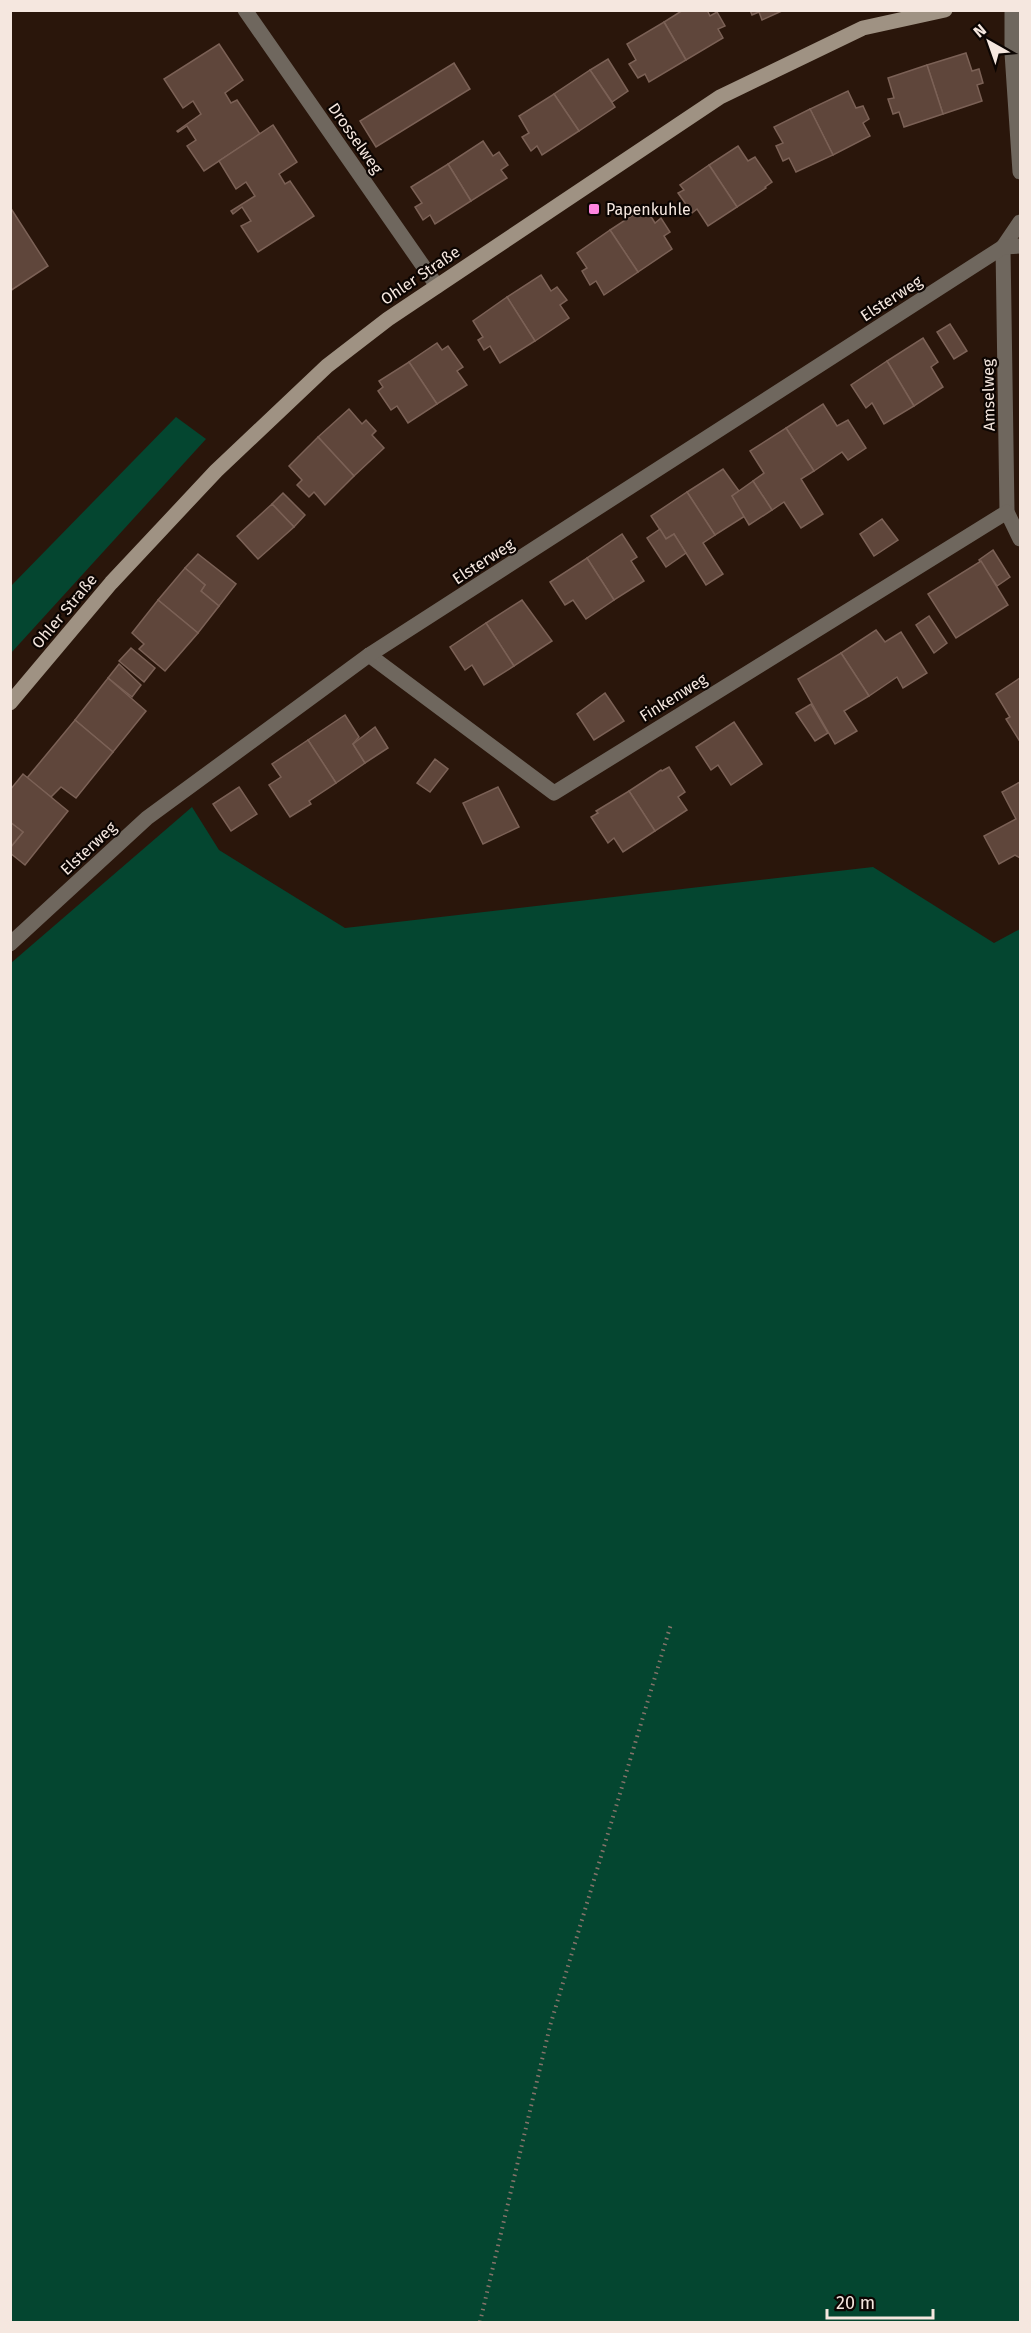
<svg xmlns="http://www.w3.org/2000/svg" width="1031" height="2333" viewBox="0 0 1031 2333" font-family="'Fira Sans',sans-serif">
	<rect width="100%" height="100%" fill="#2a160b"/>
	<g fill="#044630">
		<polygon points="176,417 206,439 11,653 11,586"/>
		<polygon points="192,807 219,850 345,928 873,867 994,943 1020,929 1020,2322 11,2322 11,963"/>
	</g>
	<g fill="#5f463b" stroke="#7b6156" stroke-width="1.5">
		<polygon points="683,10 707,10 710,16 717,12 725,26 718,29 723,38 686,60 664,22"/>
		<polygon points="750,10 784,10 762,20 759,12 752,15"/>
		<polygon points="664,22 686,60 649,82 645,74 638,78 629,64 636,60 627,44"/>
		<polygon points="219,44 243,80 225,93 231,103 237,100 260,134 204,171 187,146 196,140 187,126 178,132 177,131 201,114 193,101 183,108 164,79"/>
		<polygon points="966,53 972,71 979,69 983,83 977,85 982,101 943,114 927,65"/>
		<polygon points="608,59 628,91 612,102 590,70"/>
		<polygon points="454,63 470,89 376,147 360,121"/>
		<polygon points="927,65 943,114 904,127 899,112 893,114 888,99 894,98 888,78"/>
		<polygon points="590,70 615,107 579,131 554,94"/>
		<polygon points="848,91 856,108 863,106 869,119 863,123 870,136 833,155 810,109"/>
		<polygon points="554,94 579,131 542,155 537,146 531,151 522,137 529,133 519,116"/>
		<polygon points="810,109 833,155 796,172 789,158 783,161 776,146 783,143 774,127"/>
		<polygon points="273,125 297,162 279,174 285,184 290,181 314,216 258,252 241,226 251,221 242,207 233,214 231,211 255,196 246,182 236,189 219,161"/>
		<polygon points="483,141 493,156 499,152 508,165 501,170 507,178 471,201 448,164"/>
		<polygon points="738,146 748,161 755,157 772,182 765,187 766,188 737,207 709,165"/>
		<polygon points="448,164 471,201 435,224 430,215 423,220 415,207 422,203 411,187"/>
		<polygon points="709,165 737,207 708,226 697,209 692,213 678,193 684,190 680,185"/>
		<polygon points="10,207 48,266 10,291"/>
		<polygon points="645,207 655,223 661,218 670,232 664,236 672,249 638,272 610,230"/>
		<polygon points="610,230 638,272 604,295 596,281 590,285 582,271 587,268 577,253"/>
		<polygon points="541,275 551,291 557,287 567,300 560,305 569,318 535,341 507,297"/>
		<polygon points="507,297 535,341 500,363 490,346 484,350 478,340 483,337 473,321"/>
		<polygon points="950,324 967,351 954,359 937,332"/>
		<polygon points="923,338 938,362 931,367 943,387 914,406 887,361"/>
		<polygon points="437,343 442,350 448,346 463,367 457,371 467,385 437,404 409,362"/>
		<polygon points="887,361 914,406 884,424 872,403 866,408 851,385"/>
		<polygon points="409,362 437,404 408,423 397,406 391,410 378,391 383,387 379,381"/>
		<polygon points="823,404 837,426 848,420 866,448 848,460 842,452 814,471 786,428"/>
		<polygon points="349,409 362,424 366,420 376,431 372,435 384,448 354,476 318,437"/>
		<polygon points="786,428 814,471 801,479 823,514 801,528 784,502 772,510 753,481 764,473 750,451"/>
		<polygon points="318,437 354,476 325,505 314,492 309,497 297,485 302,480 289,466"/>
		<polygon points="723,469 739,491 732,496 745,516 715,535 687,492"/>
		<polygon points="753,481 772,510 749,525 732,496"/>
		<polygon points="687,492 715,535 703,543 723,574 706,585 674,534 666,539 651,516"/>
		<polygon points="283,493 305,515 294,527 272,504"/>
		<polygon points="272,504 294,527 258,559 237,536"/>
		<polygon points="882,519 898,540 874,556 860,534"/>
		<polygon points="660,529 666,539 674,534 686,553 666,567 647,538"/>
		<polygon points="622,534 637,557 631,561 644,581 614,600 587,558"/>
		<polygon points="993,550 1010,577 997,586 979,560"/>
		<polygon points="198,554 236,584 219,606 201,591 205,585 185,568"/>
		<polygon points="587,558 614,600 586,619 573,600 565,605 550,582"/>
		<polygon points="981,561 1008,605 956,638 928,594"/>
		<polygon points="185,568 205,585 201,591 219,606 198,633 158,600"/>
		<polygon points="158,600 198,633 165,671 139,649 144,644 132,633"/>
		<polygon points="522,600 552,641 514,666 486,623"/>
		<polygon points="929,616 947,643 934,653 916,625"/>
		<polygon points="486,623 514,666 484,685 472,665 465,670 450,647"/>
		<polygon points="876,630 885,642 901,632 927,673 903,688 897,677 869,696 841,653"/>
		<polygon points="131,648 155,668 144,682 119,661"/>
		<polygon points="841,653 869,696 844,711 857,731 835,744 798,679"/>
		<polygon points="119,664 141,685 132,697 108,678"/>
		<polygon points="108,678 146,711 113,752 75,720"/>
		<polygon points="1020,678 1020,739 1019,740 1006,719 1010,717 996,694"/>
		<polygon points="605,693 624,721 594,740 577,714"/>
		<polygon points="811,704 828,733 815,741 796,713"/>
		<polygon points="345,715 359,737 353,744 365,763 336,783 308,740"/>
		<polygon points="75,720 113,752 76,798 61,787 51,797 27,778"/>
		<polygon points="734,722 762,764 731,785 718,765 711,770 696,747"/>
		<polygon points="375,727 388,748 365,763 353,744"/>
		<polygon points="308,740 336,783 309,801 311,804 290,817 269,785 281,777 272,764"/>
		<polygon points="435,759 448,769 430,792 417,783"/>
		<polygon points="669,767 685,792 678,797 687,810 655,831 629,791 661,770 662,771"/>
		<polygon points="23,774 68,811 25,865 10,853 10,848 23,832 10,822 10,790"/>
		<polygon points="1020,782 1020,858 1015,855 999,864 984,836 1016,819 1002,792"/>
		<polygon points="239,787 257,814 231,831 213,804"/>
		<polygon points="498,787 519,827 483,844 463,803"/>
		<polygon points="629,791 655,831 623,852 614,838 608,843 591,817 598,813 596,811"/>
		<polygon points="10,822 23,832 10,848"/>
	</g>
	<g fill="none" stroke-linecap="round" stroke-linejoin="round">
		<polyline stroke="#85736a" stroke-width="4" stroke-dasharray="1.5 4.5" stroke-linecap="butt" points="480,2322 550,2026 671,1624"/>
		<g stroke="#6f675e" stroke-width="15">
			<polyline points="245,10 437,286"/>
			<polyline points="1012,10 1012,53 1020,172"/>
			<polyline points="1020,222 1003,247 1007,512 1020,539"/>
			<polyline points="369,655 554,793 1007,512"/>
			<polyline points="10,944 147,818 369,655 1003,247 1020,246"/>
		</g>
		<polyline stroke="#9f9283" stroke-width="15" points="10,703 111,583 216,471 327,366 388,319 720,97 863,28 945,10"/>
	</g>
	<rect fill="#ff85df" stroke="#0c0502" stroke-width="2" x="588" y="203" width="12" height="12" rx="3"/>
	<g text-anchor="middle" stroke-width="4.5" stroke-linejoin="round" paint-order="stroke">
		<g font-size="16" fill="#f5e7df" stroke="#0c0502">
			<text transform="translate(356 138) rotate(55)" y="6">Drosselweg</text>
			<text transform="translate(420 275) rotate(-34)" y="6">Ohler Straße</text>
			<text transform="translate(891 298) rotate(-33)" y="6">Elsterweg</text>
			<text transform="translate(988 395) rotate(-91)" y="6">Amselweg</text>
			<text transform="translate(483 561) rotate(-33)" y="6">Elsterweg</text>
			<text transform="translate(64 611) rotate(-50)" y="6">Ohler Straße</text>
			<text transform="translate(673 697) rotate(-32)" y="6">Finkenweg</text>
			<text transform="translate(88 848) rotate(-43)" y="6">Elsterweg</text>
		</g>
		<g font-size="16" fill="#f5e7df" stroke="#0c0502" text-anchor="start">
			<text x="606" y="215">Papenkuhle</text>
		</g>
	</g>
	<rect width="1031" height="2333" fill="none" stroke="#f5e7df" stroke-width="24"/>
	<g transform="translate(989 42) rotate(320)" stroke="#0c0502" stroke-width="4.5" paint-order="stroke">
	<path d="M0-4.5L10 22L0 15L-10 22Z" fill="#f5e7df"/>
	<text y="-9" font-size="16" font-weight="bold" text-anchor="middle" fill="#f5e7df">N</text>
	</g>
	<path d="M827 2309v9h106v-9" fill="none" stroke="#f5e7df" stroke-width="3"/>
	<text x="836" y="2309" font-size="18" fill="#f5e7df" stroke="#0c0502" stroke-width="4.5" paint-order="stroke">20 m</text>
</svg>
